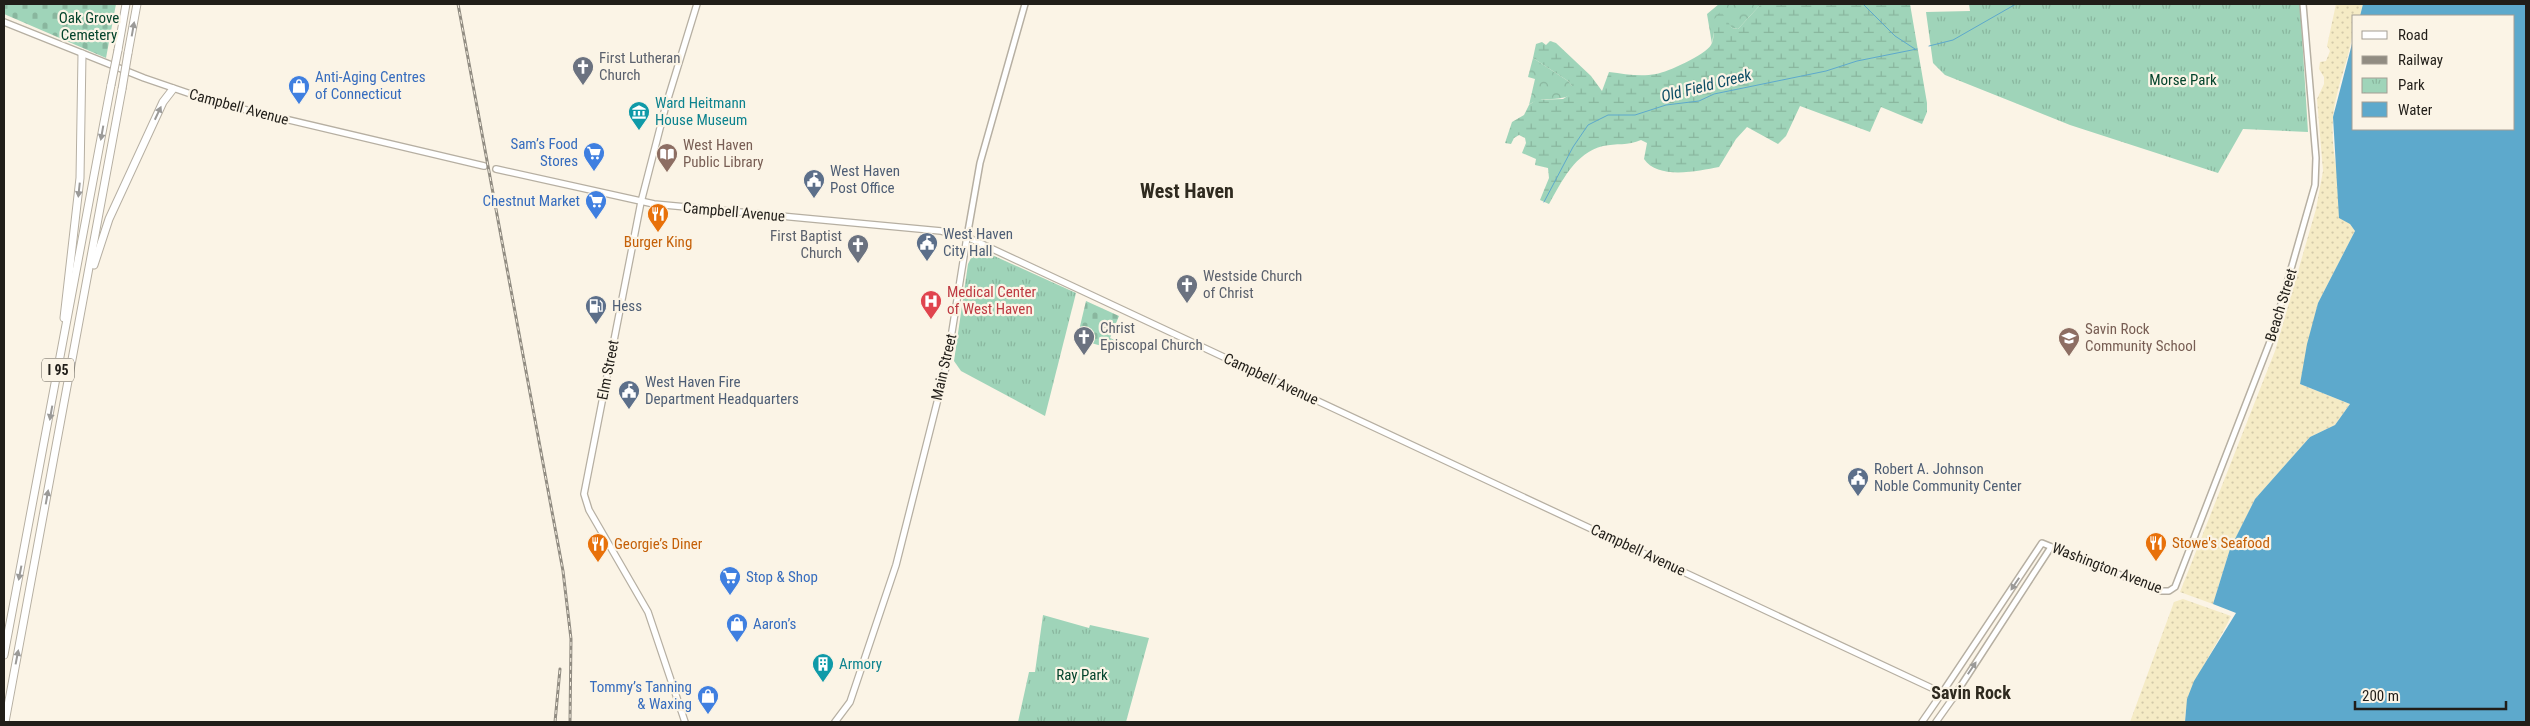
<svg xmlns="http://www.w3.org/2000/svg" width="2530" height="726" viewBox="0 0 2530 726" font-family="'Roboto Condensed',sans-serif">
	<defs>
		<pattern id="forest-crowns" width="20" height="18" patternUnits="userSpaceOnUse" patternTransform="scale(1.25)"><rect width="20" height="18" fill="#9fd4b9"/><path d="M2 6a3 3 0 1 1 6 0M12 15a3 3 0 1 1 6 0" fill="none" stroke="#89b69e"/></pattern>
		<pattern id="wetland-marsh" width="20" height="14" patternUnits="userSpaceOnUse" patternTransform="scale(1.25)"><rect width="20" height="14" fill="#9fd4b9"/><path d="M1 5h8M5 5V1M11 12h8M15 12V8" fill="none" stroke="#89b69e"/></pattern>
		<pattern id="sand-dots" width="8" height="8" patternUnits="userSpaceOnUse" patternTransform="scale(1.25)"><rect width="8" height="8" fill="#f5ebc5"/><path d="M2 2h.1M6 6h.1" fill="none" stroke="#d2c9a9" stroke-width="1.8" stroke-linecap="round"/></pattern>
		<pattern id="cemetery-stones" width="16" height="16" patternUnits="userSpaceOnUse" patternTransform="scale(1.25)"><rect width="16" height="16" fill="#9fd4b9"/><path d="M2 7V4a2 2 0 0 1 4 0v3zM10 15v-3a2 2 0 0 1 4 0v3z" fill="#89b69e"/></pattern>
		<pattern id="park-tufts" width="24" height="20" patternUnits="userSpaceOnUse" patternTransform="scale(1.25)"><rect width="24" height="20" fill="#9fd4b9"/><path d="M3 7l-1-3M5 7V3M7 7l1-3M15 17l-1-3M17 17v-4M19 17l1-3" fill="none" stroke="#89b69e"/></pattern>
	</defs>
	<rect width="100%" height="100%" fill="#fbf4e6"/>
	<g fill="url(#forest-crowns)">
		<polygon points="1719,4 1761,4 1738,29 1732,28 1726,21 1714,29 1712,44 1707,14"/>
		<path d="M1533,58L1568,81L1572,86V94C1558,103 1541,95 1529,105L1535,79L1528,77Z"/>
	</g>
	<path fill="url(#wetland-marsh)" d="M1761,4H1910L1927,103V112L1922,124L1881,107L1870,132L1800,106L1786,136L1778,144L1747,127L1736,139L1719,167C1698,171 1658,180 1644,159L1647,143L1641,140C1628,146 1616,143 1603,146C1575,153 1562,181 1549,204L1540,200L1549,178L1548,168L1535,165L1536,159L1522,153L1526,143L1525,138L1519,135L1514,138L1511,144L1505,143L1512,122L1524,115L1529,105L1536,100L1563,99L1572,93V86L1568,81L1533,58L1536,44L1542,42L1546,45L1550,41L1556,43L1591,76L1602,91L1609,72C1625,74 1640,77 1656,74C1668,72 1705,55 1711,45C1715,39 1713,29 1712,22L1721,11L1732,28L1738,29Z"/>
	<g fill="url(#sand-dots)">
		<path d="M2336,4H2363L2360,16H2354C2354,51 2336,83 2333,118C2330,154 2341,189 2350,224L2355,231L2318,303L2300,384L2350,404L2335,425L2310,437L2255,499L2230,549L2213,604L2180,592L2275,351L2316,209L2323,171L2317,99L2324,84V77L2319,69L2320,62L2326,61L2330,51L2327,46Z"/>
		<path d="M2183,599L2231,616C2217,647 2185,687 2185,722H2130L2174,602Z"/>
	</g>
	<g fill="url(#cemetery-stones)">
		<polygon points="4,4 116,4 106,58 4,14"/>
		<polygon points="1086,301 1119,316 1110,338 1119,342 1116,350 1077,339"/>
	</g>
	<g fill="url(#park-tufts)">
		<polygon points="1969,4 2300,4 2308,132 2243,129 2218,173 2070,125 1945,75 1933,63 1926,12 1970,11"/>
		<polygon points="981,250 1076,293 1045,416 961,371 954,361 968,264 973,254"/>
		<polygon points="1043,615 1089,628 1090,625 1149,638 1126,722 1018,722 1029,672 1035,672"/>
	</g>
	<polygon fill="#5da9cc" points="2363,4 2526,4 2526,722 2185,722 2187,699 2194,681 2236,613 2213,604 2230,549 2255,499 2310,437 2335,425 2350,404 2300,384 2307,344 2318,303 2355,231 2350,224 2339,218 2333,117 2354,36 2354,129 2514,129 2514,16 2360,16"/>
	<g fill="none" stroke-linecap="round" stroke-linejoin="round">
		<g stroke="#5da9cc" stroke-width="1">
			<polyline points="1863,4 1895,36 1915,49"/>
			<polyline points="1929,46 1953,40 2016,4"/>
			<polyline points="1544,202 1573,147 1588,125 1608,115 1635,115 1666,105 1699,101 1714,94 1826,71 1857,61 1917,49"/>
		</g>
		<g stroke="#b6afa2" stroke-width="8">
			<g id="tertiary">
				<polyline points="967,237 980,163 1025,4"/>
				<polyline points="1942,693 2042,543 2160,591 2169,591 2175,587 2271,339 2315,185 2316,158 2303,4"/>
				<polyline points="1953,698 2051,547"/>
			</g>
		</g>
		<g stroke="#b6afa2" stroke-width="8">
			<g id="secondary">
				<polyline points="4,22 144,78 217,103 484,166"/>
				<polyline points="496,169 654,204 941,231 967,237 1953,698 1936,722"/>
				<polyline points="685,722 648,612 589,510 584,494 641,202 666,105 697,4"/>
				<polyline points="835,722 850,702 896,565 947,363 967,237"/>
				<polyline points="1922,722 1942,693"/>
			</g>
		</g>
		<g stroke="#b6afa2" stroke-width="9">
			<g id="motorway">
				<polyline points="118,50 126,4"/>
				<polyline points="128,53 137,4"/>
				<polyline points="94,265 109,219 163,102 173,89"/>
				<polyline points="64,318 80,178 82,54"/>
				<polyline points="4,655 111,85"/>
				<polyline points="5,722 122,89"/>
			</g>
		</g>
		<use href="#tertiary" stroke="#fff" stroke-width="5"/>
		<use href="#secondary" stroke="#fff" stroke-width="5.5"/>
		<use href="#motorway" stroke="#fff" stroke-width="7"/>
		<g stroke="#918c82" stroke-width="3">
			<g id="rail">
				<polyline points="458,4 563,571 571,639 570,722"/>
				<polyline points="555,722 560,669"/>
			</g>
		</g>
		<use href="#rail" stroke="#fbf4e6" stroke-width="1" stroke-dasharray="4" stroke-linecap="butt"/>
		<g stroke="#b6afa2" stroke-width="9" stroke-linecap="butt">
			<g id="motorway-bridge">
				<polyline points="111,85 118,50"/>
				<polyline points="122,89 128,53"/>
			</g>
		</g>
		<use href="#motorway-bridge" stroke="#fff" stroke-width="7"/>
	</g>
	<defs><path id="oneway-solid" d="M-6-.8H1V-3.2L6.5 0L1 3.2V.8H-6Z" transform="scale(1.25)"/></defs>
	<g fill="#9b9a98">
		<use href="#oneway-solid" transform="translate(133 29) rotate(-80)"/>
		<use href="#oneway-solid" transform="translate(158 113) rotate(-65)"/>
		<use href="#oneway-solid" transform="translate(102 133) rotate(100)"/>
		<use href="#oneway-solid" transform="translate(79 190) rotate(96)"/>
		<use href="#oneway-solid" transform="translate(51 413) rotate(100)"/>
		<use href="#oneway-solid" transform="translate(47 497) rotate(-80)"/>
		<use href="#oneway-solid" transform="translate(20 573) rotate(101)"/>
		<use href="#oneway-solid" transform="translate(2015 584) rotate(124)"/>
		<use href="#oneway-solid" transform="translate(17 657) rotate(-79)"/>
		<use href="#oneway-solid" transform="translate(1972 668) rotate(-56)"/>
	</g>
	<defs>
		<g id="church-pin" transform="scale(1.125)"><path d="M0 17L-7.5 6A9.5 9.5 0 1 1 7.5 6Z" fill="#6b7280" stroke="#fbf4e6"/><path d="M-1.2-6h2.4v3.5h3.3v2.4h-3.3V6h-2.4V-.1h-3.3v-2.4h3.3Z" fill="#fff"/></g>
		<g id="shop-pin" transform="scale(1.125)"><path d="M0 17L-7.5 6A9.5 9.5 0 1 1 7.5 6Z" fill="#3f7fe0" stroke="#fbf4e6"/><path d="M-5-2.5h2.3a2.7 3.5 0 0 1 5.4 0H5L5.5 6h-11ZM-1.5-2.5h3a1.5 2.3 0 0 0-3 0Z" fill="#fff"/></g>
		<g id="museum-pin" transform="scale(1.125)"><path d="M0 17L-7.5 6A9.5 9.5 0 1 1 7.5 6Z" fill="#0f9aa8" stroke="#fbf4e6"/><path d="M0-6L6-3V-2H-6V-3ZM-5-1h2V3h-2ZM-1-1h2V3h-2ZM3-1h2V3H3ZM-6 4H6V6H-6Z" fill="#fff"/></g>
		<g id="supermarket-pin" transform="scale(1.125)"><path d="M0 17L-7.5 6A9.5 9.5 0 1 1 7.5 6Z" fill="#3f7fe0" stroke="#fbf4e6"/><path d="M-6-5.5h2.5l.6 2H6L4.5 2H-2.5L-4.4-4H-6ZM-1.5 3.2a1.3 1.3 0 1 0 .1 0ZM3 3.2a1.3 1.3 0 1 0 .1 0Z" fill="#fff"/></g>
		<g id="library-pin" transform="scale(1.125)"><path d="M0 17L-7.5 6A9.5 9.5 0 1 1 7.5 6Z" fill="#8d6e63" stroke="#fbf4e6"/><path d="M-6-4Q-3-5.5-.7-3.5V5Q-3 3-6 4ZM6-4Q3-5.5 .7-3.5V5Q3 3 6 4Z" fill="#fff"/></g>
		<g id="civic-pin" transform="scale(1.125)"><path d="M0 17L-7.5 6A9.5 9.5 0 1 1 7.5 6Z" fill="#5c6f8a" stroke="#fbf4e6"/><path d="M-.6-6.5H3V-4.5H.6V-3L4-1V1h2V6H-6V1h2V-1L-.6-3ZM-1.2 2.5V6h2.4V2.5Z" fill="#fff"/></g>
		<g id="restaurant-pin" transform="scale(1.125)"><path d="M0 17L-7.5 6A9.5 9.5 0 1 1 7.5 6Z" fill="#e8710a" stroke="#fbf4e6"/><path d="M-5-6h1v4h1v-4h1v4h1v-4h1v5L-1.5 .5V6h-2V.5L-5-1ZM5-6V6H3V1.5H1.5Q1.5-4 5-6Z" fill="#fff"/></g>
		<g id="hospital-pin" transform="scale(1.125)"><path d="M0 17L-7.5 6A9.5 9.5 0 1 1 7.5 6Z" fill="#e0444e" stroke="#fbf4e6"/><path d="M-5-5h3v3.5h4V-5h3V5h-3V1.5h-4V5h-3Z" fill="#fff"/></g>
		<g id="fuel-pin" transform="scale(1.125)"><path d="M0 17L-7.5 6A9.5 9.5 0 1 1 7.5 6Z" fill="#5c6f8a" stroke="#fbf4e6"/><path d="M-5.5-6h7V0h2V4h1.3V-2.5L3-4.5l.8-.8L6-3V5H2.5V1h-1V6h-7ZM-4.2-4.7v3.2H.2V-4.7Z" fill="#fff"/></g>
		<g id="school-pin" transform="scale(1.125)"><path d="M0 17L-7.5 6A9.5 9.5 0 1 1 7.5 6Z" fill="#8d6e63" stroke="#fbf4e6"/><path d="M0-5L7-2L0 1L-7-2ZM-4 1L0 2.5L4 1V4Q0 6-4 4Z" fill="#fff"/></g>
		<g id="building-pin" transform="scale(1.125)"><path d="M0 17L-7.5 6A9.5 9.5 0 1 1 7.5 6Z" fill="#0f9aa8" stroke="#fbf4e6"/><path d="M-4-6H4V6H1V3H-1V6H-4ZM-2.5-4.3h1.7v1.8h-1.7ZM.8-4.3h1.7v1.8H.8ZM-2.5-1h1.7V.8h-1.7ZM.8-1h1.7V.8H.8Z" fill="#fff"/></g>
	</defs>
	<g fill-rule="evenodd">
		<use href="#church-pin" x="583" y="67"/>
		<use href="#shop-pin" x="299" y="86"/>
		<use href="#museum-pin" x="639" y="112"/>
		<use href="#supermarket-pin" x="594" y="153"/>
		<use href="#library-pin" x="667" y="154"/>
		<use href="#civic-pin" x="814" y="180"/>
		<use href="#supermarket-pin" x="596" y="201"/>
		<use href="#restaurant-pin" x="658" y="214"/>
		<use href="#civic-pin" x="927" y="243"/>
		<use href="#church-pin" x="858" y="245"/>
		<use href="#church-pin" x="1187" y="285"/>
		<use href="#hospital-pin" x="931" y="301"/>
		<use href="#fuel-pin" x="596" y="306"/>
		<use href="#church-pin" x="1084" y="337"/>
		<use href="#school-pin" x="2069" y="338"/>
		<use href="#civic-pin" x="629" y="391"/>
		<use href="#civic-pin" x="1858" y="478"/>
		<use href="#restaurant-pin" x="2156" y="543"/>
		<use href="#restaurant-pin" x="598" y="544"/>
		<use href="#supermarket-pin" x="730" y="577"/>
		<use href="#shop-pin" x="737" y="624"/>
		<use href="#building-pin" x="823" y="664"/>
		<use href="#shop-pin" x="708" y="696"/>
	</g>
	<g text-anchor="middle" stroke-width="4.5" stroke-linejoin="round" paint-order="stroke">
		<rect fill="#fbf4e6" stroke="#625e56" stroke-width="1" x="42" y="358.5" width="32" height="23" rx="4"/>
		<g font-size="14" font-weight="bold" fill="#211e19">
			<text x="58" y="375">I 95</text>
		</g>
		<g font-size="15" fill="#04442c" stroke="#fbf4e6">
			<text x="89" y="23">Oak Grove<tspan x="89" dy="17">Cemetery</tspan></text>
			<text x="2183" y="85">Morse Park</text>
			<text x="1082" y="680">Ray Park</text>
		</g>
		<g font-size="15" fill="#5b616d" stroke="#fbf4e6" text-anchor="start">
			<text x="599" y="63">First Lutheran<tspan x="599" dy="17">Church</tspan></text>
			<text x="842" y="241" text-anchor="end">First Baptist<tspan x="842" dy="17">Church</tspan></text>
			<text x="1203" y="281">Westside Church<tspan x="1203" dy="17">of Christ</tspan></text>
			<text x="1100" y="333">Christ<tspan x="1100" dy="17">Episcopal Church</tspan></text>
		</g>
		<g font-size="15" fill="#366cbe" stroke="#fbf4e6" text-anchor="start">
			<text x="315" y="82">Anti-Aging Centres<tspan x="315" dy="17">of Connecticut</tspan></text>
			<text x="578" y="149" text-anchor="end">Sam’s Food<tspan x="578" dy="17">Stores</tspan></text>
			<text x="580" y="206" text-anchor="end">Chestnut Market</text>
			<text x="746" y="582">Stop &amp; Shop</text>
			<text x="753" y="629">Aaron’s</text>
			<text x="692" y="692" text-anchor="end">Tommy’s Tanning<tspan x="692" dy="17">&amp; Waxing</tspan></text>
		</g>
		<g font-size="15" fill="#0d838f" stroke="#fbf4e6" text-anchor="start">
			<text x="655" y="108">Ward Heitmann<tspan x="655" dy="17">House Museum</tspan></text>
			<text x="839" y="669">Armory</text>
		</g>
		<g font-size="15" fill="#211e19" stroke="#fbf4e6">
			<text transform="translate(239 107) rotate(15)" y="5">Campbell Avenue</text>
			<text transform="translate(734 212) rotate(5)" y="5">Campbell Avenue</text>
			<text transform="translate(2281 305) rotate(-73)" y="5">Beach Street</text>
			<text transform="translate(944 367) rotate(-77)" y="5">Main Street</text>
			<text transform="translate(608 370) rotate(-79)" y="5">Elm Street</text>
			<text transform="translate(1271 379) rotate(25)" y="5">Campbell Avenue</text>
			<text transform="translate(1638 550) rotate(25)" y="5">Campbell Avenue</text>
			<text transform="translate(2107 568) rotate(21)" y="5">Washington Avenue</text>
		</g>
		<g font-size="15" fill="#785e54" stroke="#fbf4e6" text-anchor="start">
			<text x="683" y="150">West Haven<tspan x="683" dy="17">Public Library</tspan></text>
			<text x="2085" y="334">Savin Rock<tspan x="2085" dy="17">Community School</tspan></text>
		</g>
		<g font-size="15" fill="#4e5e75" stroke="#fbf4e6" text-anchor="start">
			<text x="830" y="176">West Haven<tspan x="830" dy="17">Post Office</tspan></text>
			<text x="943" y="239">West Haven<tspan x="943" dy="17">City Hall</tspan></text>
			<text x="612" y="311">Hess</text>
			<text x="645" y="387">West Haven Fire<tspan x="645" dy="17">Department Headquarters</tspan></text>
			<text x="1874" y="474">Robert A. Johnson<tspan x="1874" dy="17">Noble Community Center</tspan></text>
		</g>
		<g font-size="15" fill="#c56008" stroke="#fbf4e6" text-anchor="start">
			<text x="658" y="247" text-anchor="middle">Burger King</text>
			<text x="2172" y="548">Stowe's Seafood</text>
			<text x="614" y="549">Georgie’s Diner</text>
		</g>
		<g font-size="15" fill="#be3a42" stroke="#fbf4e6" text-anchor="start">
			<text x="947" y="297">Medical Center<tspan x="947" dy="17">of West Haven</tspan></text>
		</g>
		<g font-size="16" font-style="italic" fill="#0d4d65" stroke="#fbf4e6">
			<text transform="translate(1706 85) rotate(-14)" y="6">Old Field Creek</text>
		</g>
		<g font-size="18" font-weight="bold" fill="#2f2a1f" stroke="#fbf4e6">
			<text x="1971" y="699">Savin Rock</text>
		</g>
		<g font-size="20" font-weight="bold" fill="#2f2a1f" stroke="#fbf4e6">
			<text x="1187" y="198">West Haven</text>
		</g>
	</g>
	<rect width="2530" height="726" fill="none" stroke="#211e19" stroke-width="10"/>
	<rect x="2352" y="15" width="162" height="115" fill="#fbf4e6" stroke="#a49e94"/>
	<rect x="2362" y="31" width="25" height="8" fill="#ffffff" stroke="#a49e94"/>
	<text x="2398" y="40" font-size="15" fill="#211e19">Road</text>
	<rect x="2362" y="56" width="25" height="8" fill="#918c82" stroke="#a49e94"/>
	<text x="2398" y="65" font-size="15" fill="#211e19">Railway</text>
	<rect x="2362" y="78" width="25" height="15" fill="url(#park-tufts)" stroke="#a49e94"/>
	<text x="2398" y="90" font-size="15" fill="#211e19">Park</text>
	<rect x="2362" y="102" width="25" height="15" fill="#5da9cc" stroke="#a49e94"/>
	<text x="2398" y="115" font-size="15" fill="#211e19">Water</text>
	<path d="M2355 701v8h151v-8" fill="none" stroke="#211e19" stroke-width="2.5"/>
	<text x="2362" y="701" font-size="15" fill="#211e19" stroke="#fbf4e6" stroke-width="4" paint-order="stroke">200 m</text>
</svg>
